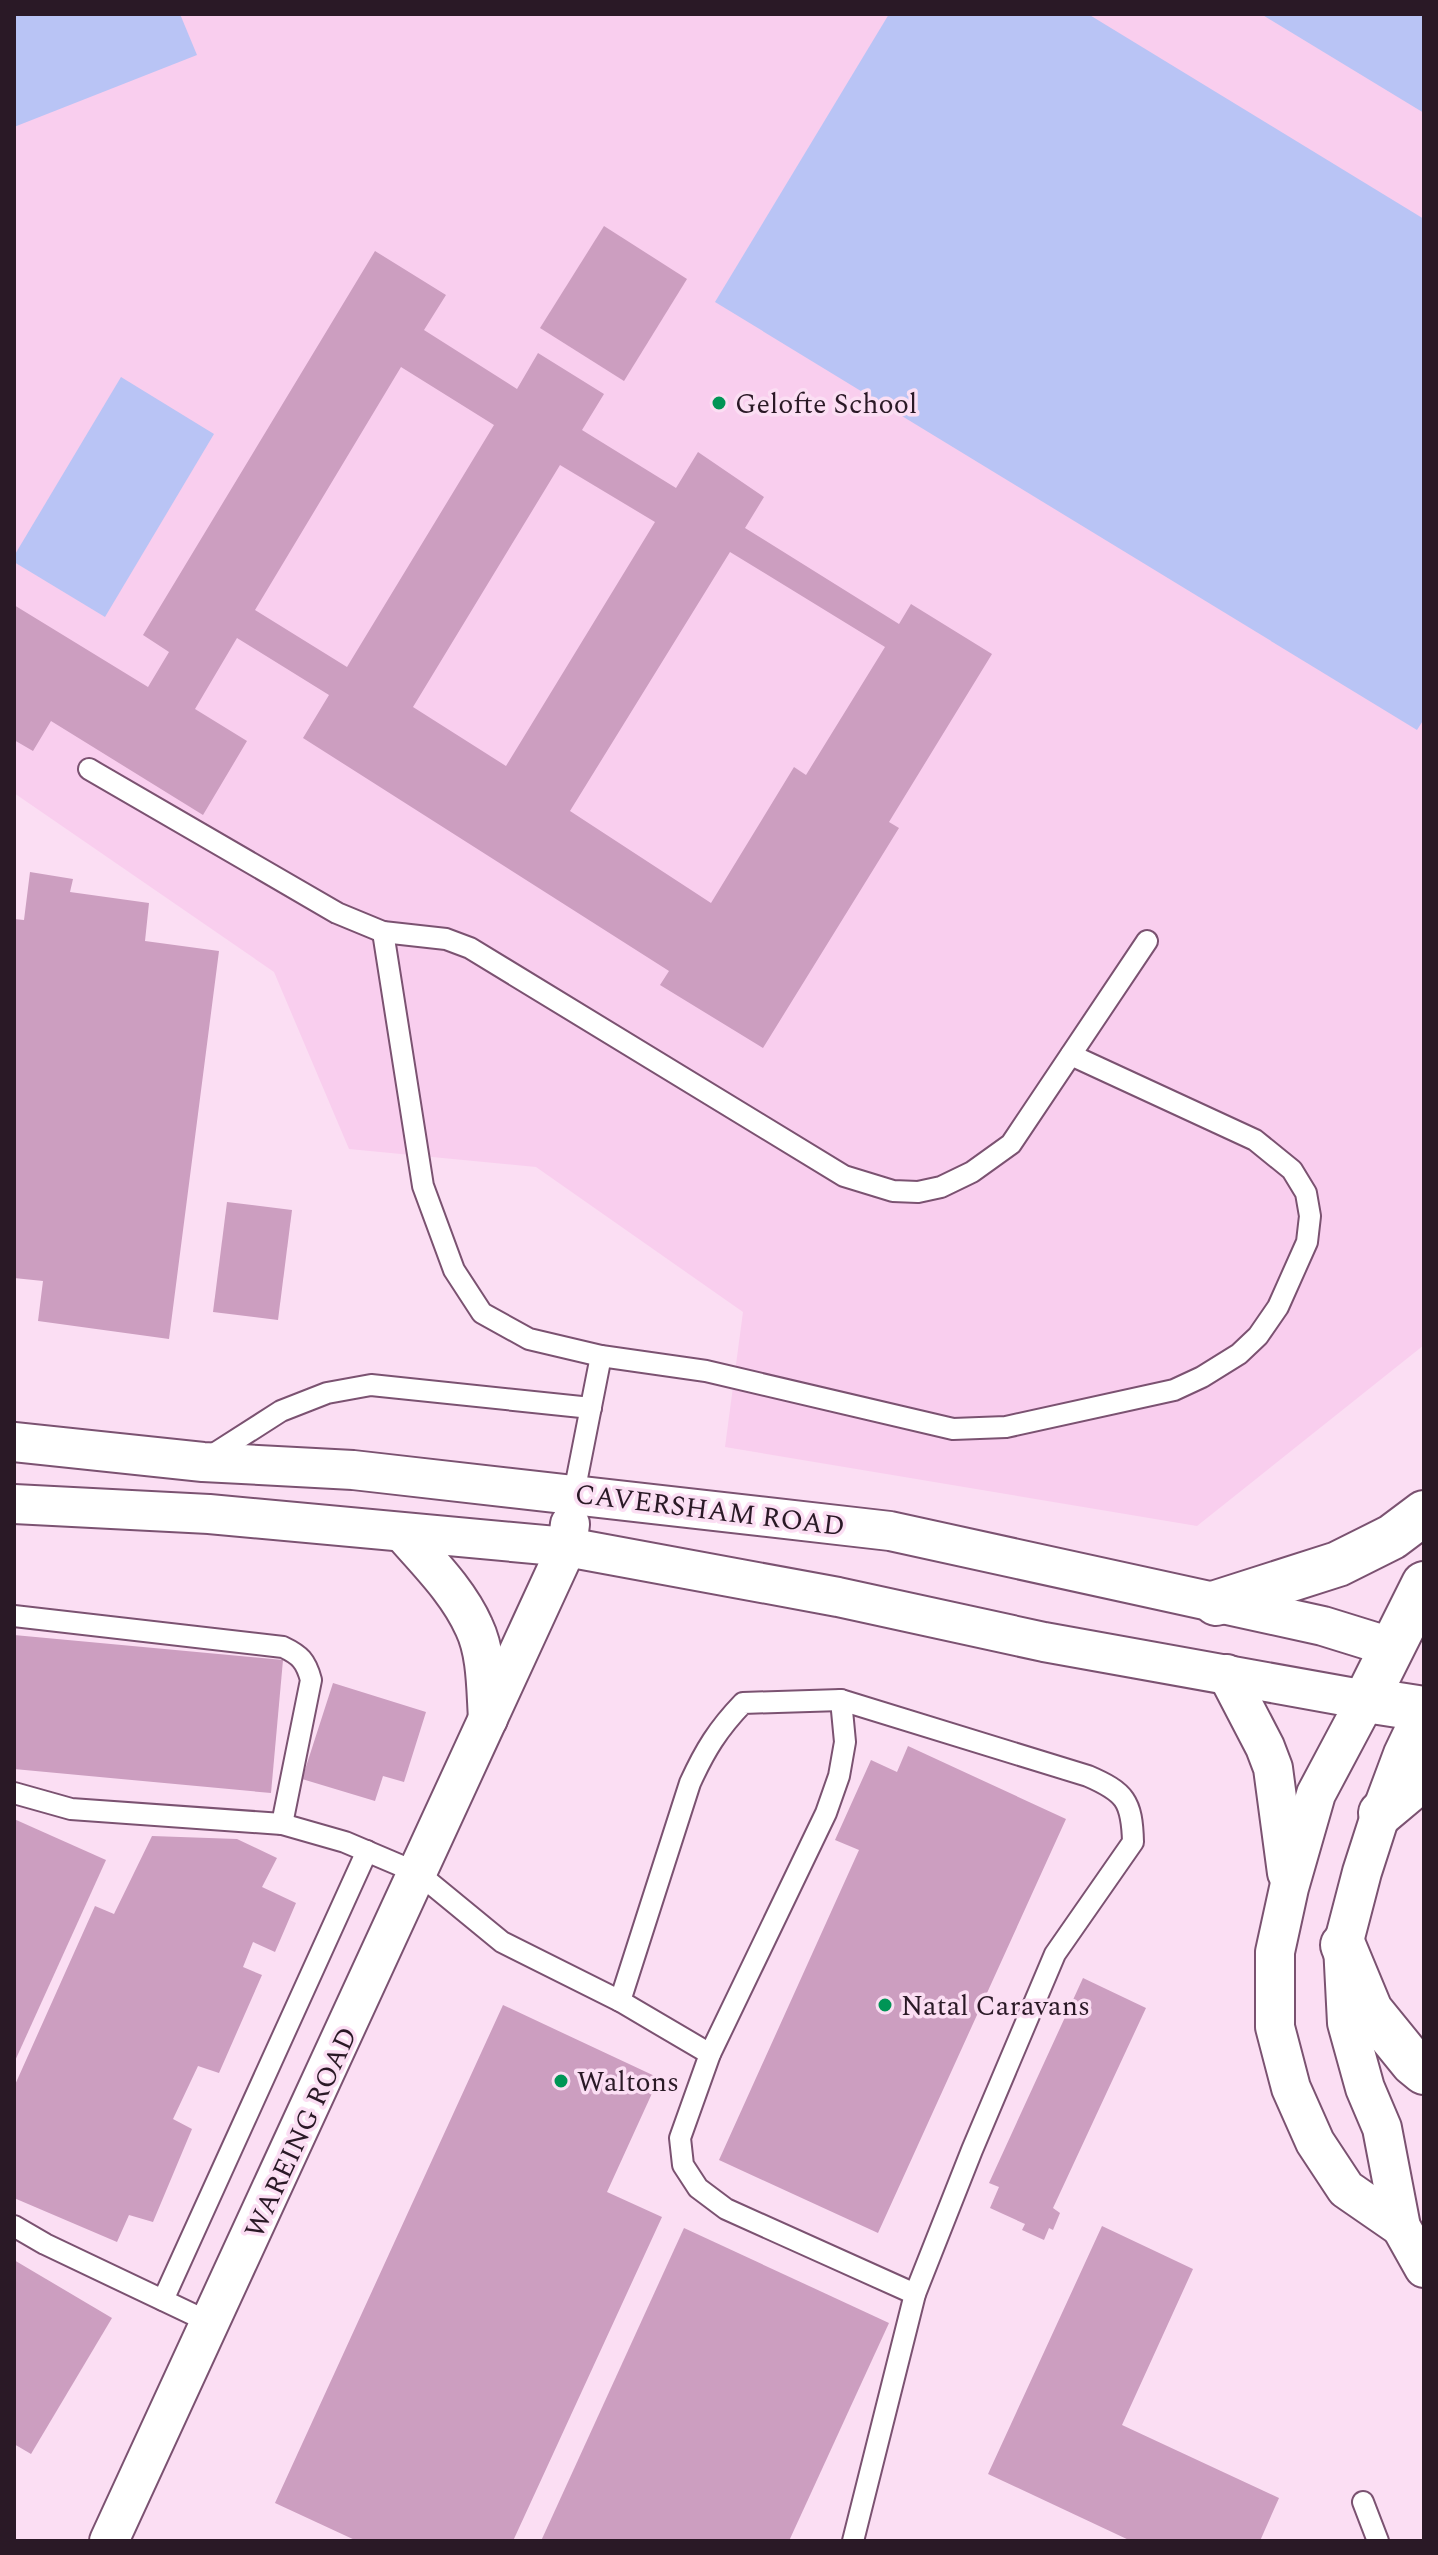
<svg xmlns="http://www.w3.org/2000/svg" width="1438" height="2555" viewBox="0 0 1438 2555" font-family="Spectral,serif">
	<rect width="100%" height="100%" fill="#fbdef3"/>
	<polygon fill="#f9ceee" points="14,14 1424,14 1424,1345 1197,1526 725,1447 743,1312 536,1167 349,1149 274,972 14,793"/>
	<g fill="#b9c4f5">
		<polygon points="14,14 180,14 197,55 14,127"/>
		<polygon points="889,14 1088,14 1424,219 1424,719 1417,730 715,302"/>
		<polygon points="1261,14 1424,14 1424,113"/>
		<polygon points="121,377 214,434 105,617 14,562 14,556"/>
	</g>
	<g fill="#cc9ec0" fill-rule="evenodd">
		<polygon points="604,226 687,279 624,381 540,328"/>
		<path d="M375,251L446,295L424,330L517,389L538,353L604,394L582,430L676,488L698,452L764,497L745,528L899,624L911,604L992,654L889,822L899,828L763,1048L660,985L669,971L303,738L329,695L237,638L195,709L247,741L203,815L51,721L33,751L14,740V605L148,687L169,652L143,635ZM401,367L494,425L347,667L255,610ZM560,465L655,522L506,766L413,707ZM730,552L885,647L806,775L794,767L711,903L570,811Z"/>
		<polygon points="30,872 73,879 70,892 149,903 145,941 219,951 169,1339 38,1321 43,1281 14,1278 14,919 24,920"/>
		<polygon points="227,1202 292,1210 278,1320 213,1312"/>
		<polygon points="14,1635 283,1660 271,1793 14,1769"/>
		<polygon points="333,1683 426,1712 404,1782 383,1776 375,1801 302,1779"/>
		<polygon points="908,1746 1066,1819 878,2233 719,2160 859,1850 835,1840 871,1760 897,1772"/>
		<polygon points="14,1819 106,1860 14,2063"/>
		<polygon points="152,1836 237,1839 277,1858 262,1887 296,1903 275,1952 253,1942 243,1967 262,1975 219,2073 198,2066 173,2119 192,2129 153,2222 129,2215 117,2242 14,2198 14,2087 95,1906 114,1914"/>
		<polygon points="1083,1978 1146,2008 1053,2208 1060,2213 1053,2230 1049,2228 1044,2240 1022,2230 1025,2224 990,2208 999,2187 989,2183"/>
		<polygon points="503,2005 659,2078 607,2192 662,2217 513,2541 357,2541 275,2503"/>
		<polygon points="1102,2226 1193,2269 1122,2425 1279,2498 1260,2541 1131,2541 988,2474"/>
		<polygon points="684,2228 889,2323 789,2541 541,2541"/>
		<polygon points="14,2260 112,2318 31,2454 14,2444"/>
	</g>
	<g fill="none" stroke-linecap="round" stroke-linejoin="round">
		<g stroke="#7b5271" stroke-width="24">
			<g id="lane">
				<polyline points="89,769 337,913 383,932 446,939 470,948 844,1176 893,1191 918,1192 941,1187 972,1172 1011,1144 1147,941"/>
				<polyline points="383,932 423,1186 454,1270 482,1313 529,1339 601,1356 706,1371 953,1429 1006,1427 1174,1390 1202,1377 1239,1354 1258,1336 1278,1307 1307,1242 1310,1216 1306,1193 1292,1170 1255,1140 1071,1055"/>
				<polyline points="206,1459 281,1411 327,1393 371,1385 591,1408"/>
				<polyline points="574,1493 601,1356"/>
				<path d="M14,1616L283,1647C300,1655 306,1661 311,1680L282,1824"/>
				<polyline points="841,1700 845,1742 839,1776 826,1813 710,2054 680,2138 683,2165 698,2188 726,2209 915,2294"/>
				<polyline points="14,1793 71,1809 282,1824 345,1842 418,1873 502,1942 620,2001 710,2054"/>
				<path d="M620,2001L690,1783C705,1750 718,1729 743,1703L841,1700L1088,1776C1125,1792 1132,1801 1133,1842L1055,1954L972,2150L915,2294L853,2541"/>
				<polyline points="14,2226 45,2244 211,2323"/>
				<polyline points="163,2300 367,1851"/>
				<polyline points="1363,2502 1378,2541"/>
			</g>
		</g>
		<g stroke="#7b5271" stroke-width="42">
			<g id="street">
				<polyline points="14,1442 203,1462 353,1470 890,1531 1323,1626 1394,1648"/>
				<polyline points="14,1504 209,1514 567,1547 838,1597 1044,1642 1366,1700 1316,1794 1289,1888 1275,1952 1275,2027 1291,2088 1315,2142 1346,2189 1401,2227"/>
				<path d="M403,1533C428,1562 458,1591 474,1627C487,1654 486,1690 488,1719"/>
				<polyline points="1227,1674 1265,1747 1273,1768 1287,1873"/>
				<polyline points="1424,1710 1403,1754 1381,1813 1362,1872 1343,1945 1347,2023 1365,2088 1382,2128 1401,2227 1424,2268"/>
				<path d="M109,2541C264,2211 417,1880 567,1547L570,1524"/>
			</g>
		</g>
		<g stroke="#7b5271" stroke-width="48">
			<g id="secondary">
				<polyline points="1424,1584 1366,1700 1424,1709"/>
				<polyline points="1216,1603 1338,1564 1392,1537 1424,1513"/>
				<polyline points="1381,1813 1424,1777"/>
			</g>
		</g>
		<g stroke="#7b5271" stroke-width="48">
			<polyline id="highway" points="1343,1945 1370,2010 1413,2063 1424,2072"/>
		</g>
		<use href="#lane" stroke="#fff" stroke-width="20"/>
		<use href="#street" stroke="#fff" stroke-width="38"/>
		<use href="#secondary" stroke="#fff" stroke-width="44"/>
		<use href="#highway" stroke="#fff" stroke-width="44"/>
	</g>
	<g fill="#009556" stroke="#fbdef3" stroke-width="3">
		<circle cx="719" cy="403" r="8"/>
		<circle cx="885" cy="2005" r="8"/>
		<circle cx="561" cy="2081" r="8"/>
	</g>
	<g text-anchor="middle" stroke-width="7" stroke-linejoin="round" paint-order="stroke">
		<g font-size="28" fill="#2a1926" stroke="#fbdef3" text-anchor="start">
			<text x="735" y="413">Gelofte School</text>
			<text x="901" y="2015">Natal Caravans</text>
			<text x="577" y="2091">Waltons</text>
		</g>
		<g font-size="28" fill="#2a1926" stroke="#fbdef3">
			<text transform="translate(710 1509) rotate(7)" y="10">CAVERSHAM ROAD</text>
			<text transform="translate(300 2132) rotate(-65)" y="10">WAREING ROAD</text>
		</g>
	</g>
	<rect width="1438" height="2555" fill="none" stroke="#2a1926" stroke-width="32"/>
</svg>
